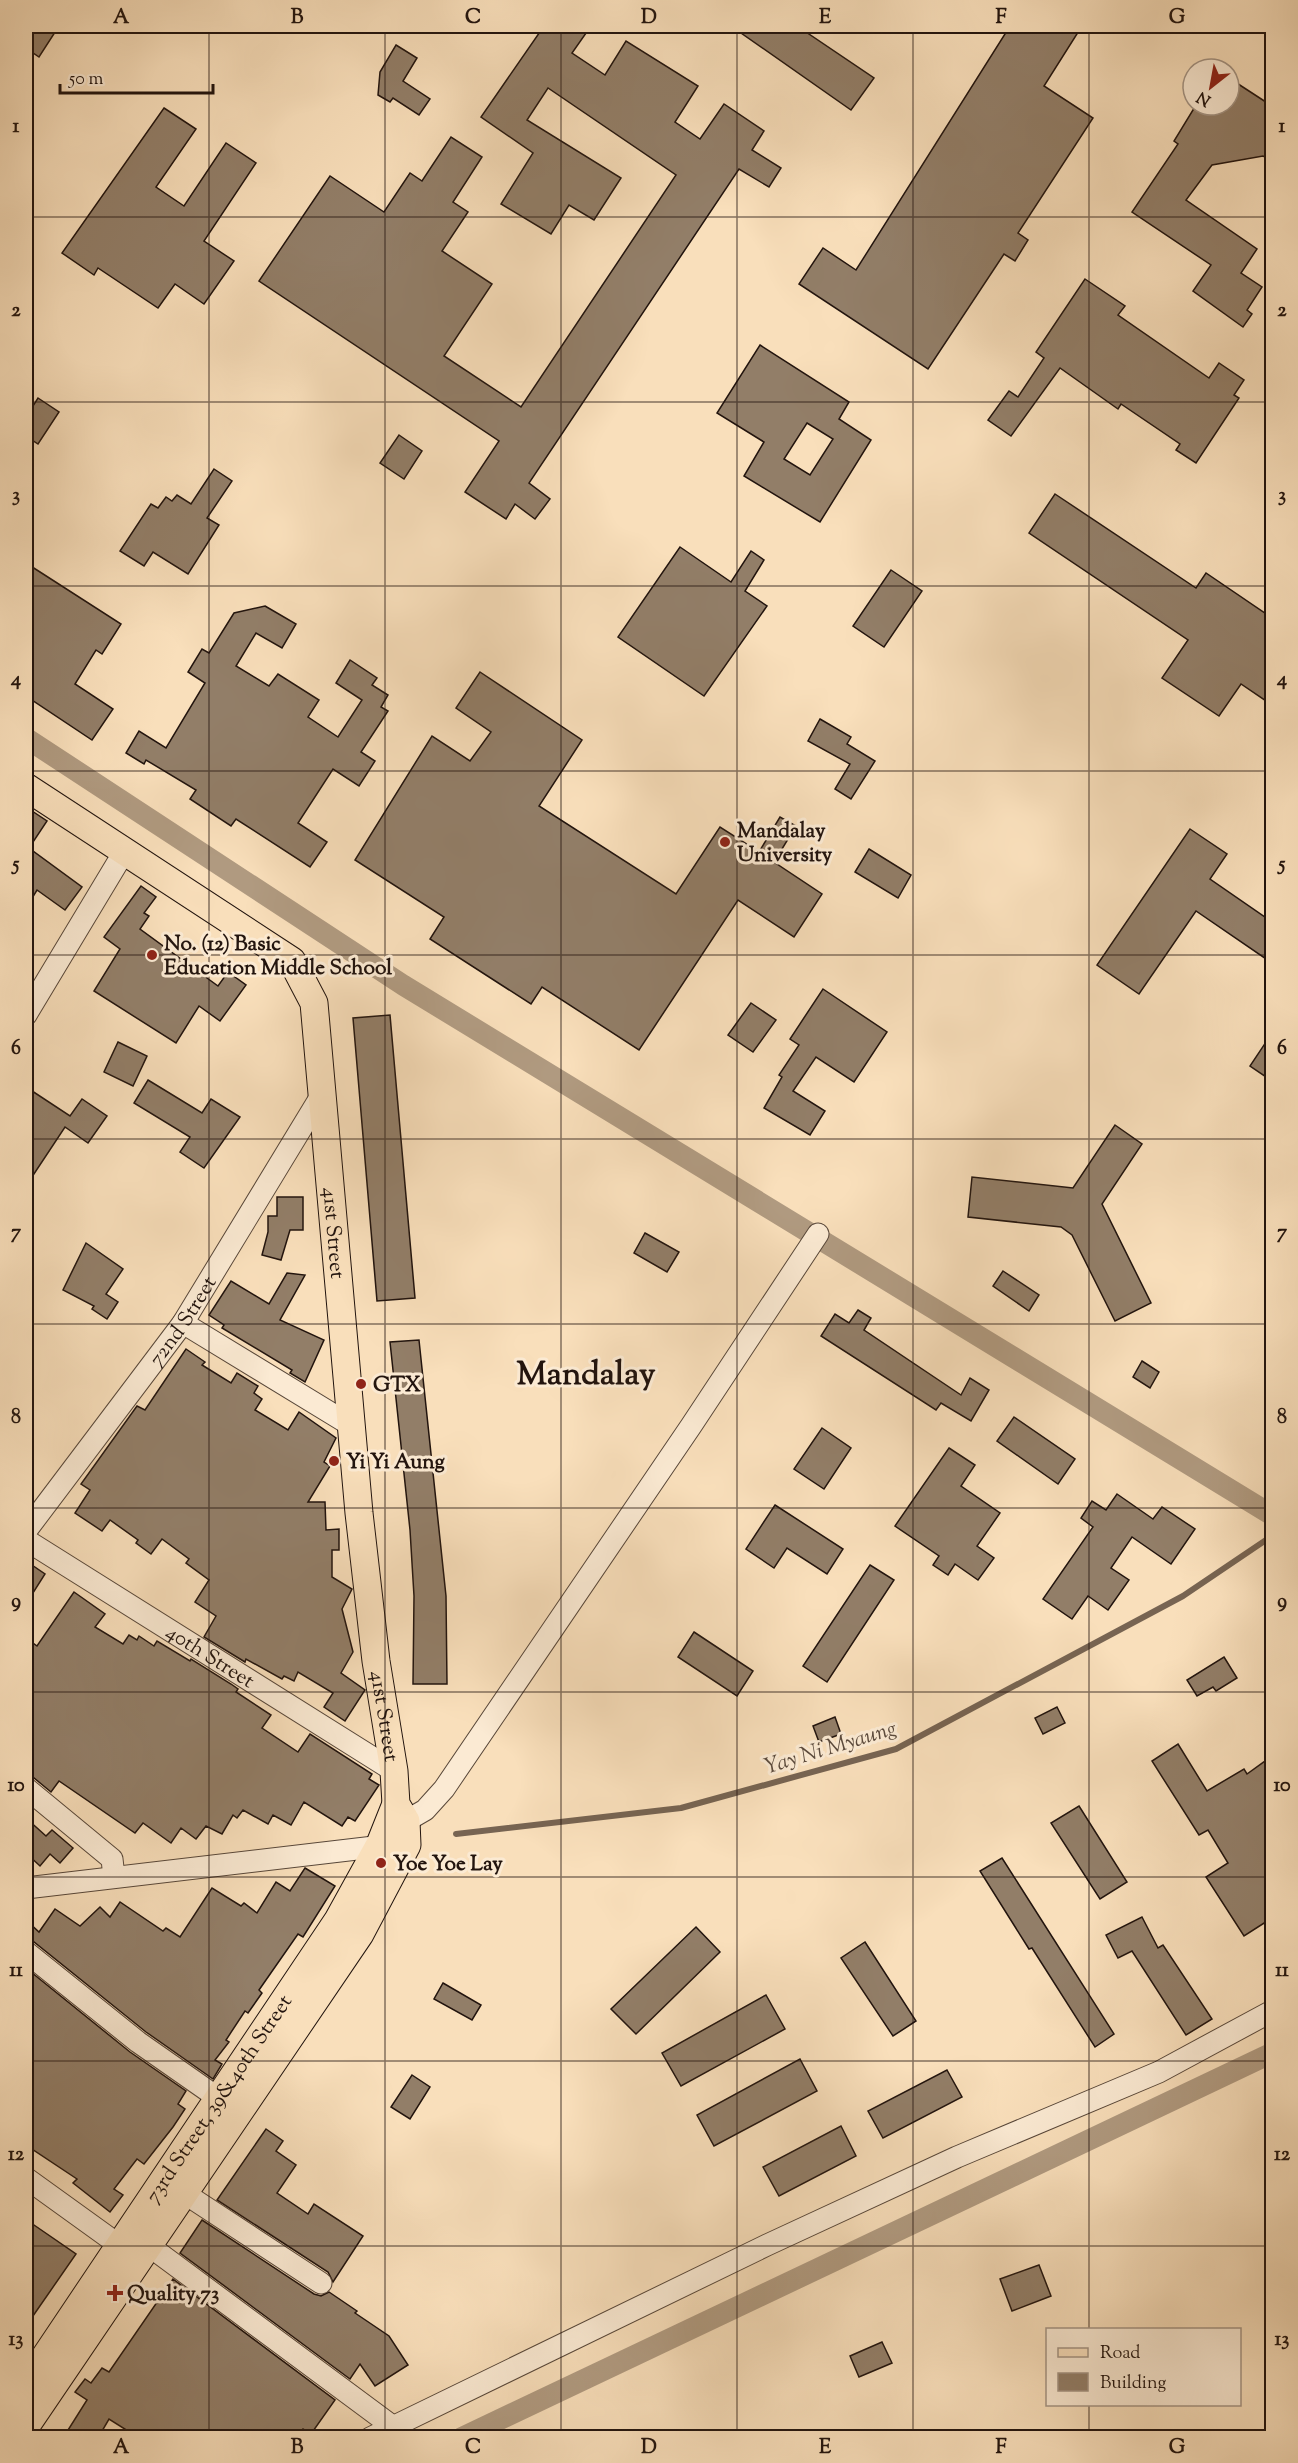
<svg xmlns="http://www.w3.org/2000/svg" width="1298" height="2463" viewBox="0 0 1298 2463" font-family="'Sorts Mill Goudy',serif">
	<rect width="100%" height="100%" fill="#f9dfbb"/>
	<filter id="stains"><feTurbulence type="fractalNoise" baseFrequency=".00333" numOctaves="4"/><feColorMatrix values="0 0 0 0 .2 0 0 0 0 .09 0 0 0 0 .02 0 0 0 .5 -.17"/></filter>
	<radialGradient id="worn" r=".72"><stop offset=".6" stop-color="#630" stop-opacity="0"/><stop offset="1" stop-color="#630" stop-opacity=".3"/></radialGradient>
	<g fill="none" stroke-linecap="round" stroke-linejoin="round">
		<polyline stroke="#776452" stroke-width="6" points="456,1834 681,1808 896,1749 1183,1596 1272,1536"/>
		<g stroke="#b09a80" stroke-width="21">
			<polyline points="26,738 403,985 1272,1515"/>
			<polyline points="461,2438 1272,2053"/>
		</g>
	</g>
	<g fill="#927e68" stroke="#22140e" stroke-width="1.5" fill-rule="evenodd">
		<polygon points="26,26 59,26 39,57 26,48"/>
		<polygon points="544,26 591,26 572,53 605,75 626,41 698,86 675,122 700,139 724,104 764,131 752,150 781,168 769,187 739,169 529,483 550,499 535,519 515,504 506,519 465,492 499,441 259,281 330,176 384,212 410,173 422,181 451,137 482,157 453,202 468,212 442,251 492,284 444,356 521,407 676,175 548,88 527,120 621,178 594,220 569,205 551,234 501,204 533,153 481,117"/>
		<polygon points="731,26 797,26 874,78 851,110"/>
		<polygon points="1010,26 1082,26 1044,86 1093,118 1018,233 1028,240 1015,261 1004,254 928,369 799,284 823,248 856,270"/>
		<polygon points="396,45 417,58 403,81 430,99 419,115 393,98 390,102 378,95 380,72"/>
		<polygon points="1229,78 1272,106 1272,162 1263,156 1212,165 1186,200 1257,249 1241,273 1262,287 1247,310 1252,314 1243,327 1193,291 1211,265 1132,212 1178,144 1174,141 1196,105 1229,105"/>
		<polygon points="164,108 196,129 156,187 184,206 226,143 256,163 204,241 234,261 204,304 175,284 158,308 98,268 94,275 62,253"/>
		<polygon points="1085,279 1125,306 1118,315 1209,378 1219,363 1244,380 1234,395 1239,398 1196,463 1176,450 1180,444 1121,404 1118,409 1060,368 1011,436 988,420 1009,391 1018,397 1044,358 1036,352"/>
		<path d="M760,345L849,402L839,419L871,440L820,522L744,476L764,442L717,413ZM807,423L833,439L810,475L784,459Z"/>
		<polygon points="38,398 59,412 38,444 26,436 26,417"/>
		<polygon points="399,435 422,451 404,479 380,463"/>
		<polygon points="214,469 232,481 207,518 219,525 188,574 153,552 144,566 120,551 151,504 158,508 166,497 172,501 177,495 191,504"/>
		<polygon points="1055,494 1196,588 1206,573 1272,618 1272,705 1241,684 1219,716 1162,678 1188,640 1029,533"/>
		<polygon points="680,547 731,582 751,551 764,560 745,591 767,606 704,696 618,637"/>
		<polygon points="26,563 121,624 102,654 96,650 75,684 113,709 92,740 26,696"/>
		<polygon points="891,570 922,591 884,647 853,626"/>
		<polygon points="265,606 296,624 282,648 256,633 236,666 269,686 278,674 319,700 308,717 338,737 362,700 336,683 350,660 377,678 372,685 388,695 381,707 388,711 361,752 375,761 359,786 333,769 298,823 327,842 310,867 236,819 231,826 190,799 196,790 146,760 144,764 126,753 139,731 166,748 205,683 188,672 202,649 209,653 234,613"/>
		<polygon points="480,672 582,740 539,806 676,894 720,827 759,852 780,817 796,826 774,862 822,894 794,937 738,900 639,1050 542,987 531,1004 430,939 444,917 355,860 432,736 470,761 491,732 456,708"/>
		<polygon points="820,719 851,737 847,744 875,761 851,799 835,789 850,764 808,741"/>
		<polygon points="26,807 47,821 29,848 82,887 65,910 37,890 26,908"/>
		<polygon points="1190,829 1227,854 1210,879 1272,922 1272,963 1196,911 1139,994 1097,965"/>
		<polygon points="869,849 911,875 898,898 855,872"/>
		<polygon points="141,886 156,897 144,913 149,916 140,929 218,986 228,972 246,985 220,1021 199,1006 176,1043 94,991 120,949 104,937"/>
		<polygon points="823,989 887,1032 854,1082 816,1057 793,1091 825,1111 810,1135 764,1108 782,1077 779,1075 799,1045 790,1039"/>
		<polygon points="751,1003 776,1020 753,1052 728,1035"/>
		<polygon points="390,1015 415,1298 377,1301 353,1018"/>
		<polygon points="1272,1033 1272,1081 1250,1066"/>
		<polygon points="118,1042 147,1056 133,1086 104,1072"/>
		<polygon points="148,1080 202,1113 211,1099 240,1117 204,1168 180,1152 190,1137 134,1103"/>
		<polygon points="26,1087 70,1116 82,1099 107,1116 88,1143 65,1127 26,1186"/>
		<polygon points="1115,1125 1142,1144 1102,1204 1151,1303 1115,1321 1072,1235 1061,1227 968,1217 972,1177 1073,1188"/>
		<polygon points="277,1197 303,1197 303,1230 290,1230 281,1260 262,1255 268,1232 268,1216 277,1216"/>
		<polygon points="645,1233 679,1252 667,1272 634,1253"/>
		<polygon points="86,1243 123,1269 106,1294 118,1302 107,1319 92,1309 94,1306 63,1290"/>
		<polygon points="1003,1271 1039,1295 1029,1311 993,1286"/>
		<polygon points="287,1273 305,1275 280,1320 324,1340 305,1382 290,1373 292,1370 222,1328 224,1325 209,1315 231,1281 269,1304"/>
		<polygon points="858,1310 871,1318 864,1330 961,1395 970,1378 989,1390 971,1421 941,1403 936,1410 821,1336 835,1314 849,1323"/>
		<polygon points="419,1340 446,1596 447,1684 413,1684 414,1596 410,1530 390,1342"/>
		<polygon points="186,1349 205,1362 202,1365 231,1383 237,1373 258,1386 254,1393 262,1399 255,1410 288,1430 299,1412 336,1438 324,1462 330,1466 308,1502 325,1502 326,1530 339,1529 339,1550 332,1550 332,1577 352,1589 342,1609 353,1652 341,1673 365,1690 345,1721 324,1707 333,1693 298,1672 294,1681 284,1676 282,1679 246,1659 245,1662 204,1637 216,1616 195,1602 209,1580 186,1563 189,1559 162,1539 151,1554 136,1543 138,1540 110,1520 102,1531 75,1513 90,1490 81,1484 137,1406 145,1410"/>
		<polygon points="1142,1361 1159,1372 1150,1388 1133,1377"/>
		<polygon points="1014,1417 1075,1459 1058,1484 997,1441"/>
		<polygon points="822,1428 851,1448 824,1489 794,1469"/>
		<polygon points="949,1448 975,1465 961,1486 1000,1513 977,1546 994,1558 978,1580 955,1564 948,1575 933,1565 939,1556 895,1526"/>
		<polygon points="1117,1494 1153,1519 1162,1507 1195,1529 1171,1564 1132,1537 1111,1568 1129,1580 1108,1610 1088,1596 1072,1619 1043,1599 1093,1527 1081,1518 1092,1501 1106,1510"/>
		<polygon points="775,1505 843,1549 827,1574 787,1548 774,1568 746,1549"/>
		<polygon points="26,1561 45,1574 26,1604"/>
		<polygon points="870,1565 894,1580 827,1682 803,1666"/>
		<polygon points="74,1592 105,1614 95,1627 123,1644 129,1635 137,1640 139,1636 154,1646 157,1641 190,1661 191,1659 231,1684 238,1689 236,1692 271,1715 262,1728 298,1752 310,1734 372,1774 369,1779 379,1785 355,1821 348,1817 342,1826 304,1802 291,1825 273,1815 268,1824 243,1810 237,1818 233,1815 222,1834 206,1826 196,1839 181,1828 171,1843 143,1823 135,1833 59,1781 51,1792 34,1778 26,1776 26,1638 37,1646"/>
		<polygon points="694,1632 753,1671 737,1696 678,1657"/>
		<polygon points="1224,1657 1237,1678 1216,1691 1213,1687 1197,1696 1187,1680"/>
		<polygon points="1057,1707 1065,1723 1043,1734 1035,1718"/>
		<polygon points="835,1717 841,1734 819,1742 813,1726"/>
		<polygon points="1178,1744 1207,1791 1244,1769 1247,1774 1272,1756 1272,1918 1244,1936 1206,1877 1228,1863 1208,1830 1199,1835 1152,1761"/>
		<polygon points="1079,1806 1127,1882 1100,1899 1051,1823"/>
		<polygon points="26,1818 46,1836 52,1830 73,1848 60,1863 50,1854 40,1866 26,1853"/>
		<polygon points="1002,1858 1114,2034 1095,2047 1032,1948 1029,1949 980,1871"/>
		<polygon points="305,1868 335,1886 303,1937 298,1934 259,1990 262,1993 248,2013 245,2011 226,2040 229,2042 215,2060 222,2064 213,2079 146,2032 34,1942 26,1940 26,1920 39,1932 55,1909 80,1926 100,1907 110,1917 120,1902 163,1931 166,1928 180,1937 212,1888 241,1906 244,1903 257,1913 276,1882 290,1891"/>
		<polygon points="1142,1917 1158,1948 1163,1945 1212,2019 1186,2035 1132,1951 1118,1958 1106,1935"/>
		<polygon points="696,1927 720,1952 636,2034 611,2009"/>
		<polygon points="865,1942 916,2021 893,2036 841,1958"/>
		<polygon points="26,1968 130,2052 186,2091 178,2104 185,2109 173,2127 144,2164 137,2159 114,2189 123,2195 110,2212 73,2183 77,2179 26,2145"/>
		<polygon points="443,1983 481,2005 472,2020 434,1999"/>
		<polygon points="766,1995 785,2029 681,2086 662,2053"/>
		<polygon points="800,2059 817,2091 714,2146 697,2115"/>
		<polygon points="947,2070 962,2097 883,2138 868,2111"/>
		<polygon points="412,2075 430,2087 410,2119 391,2107"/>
		<polygon points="841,2126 856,2156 779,2196 763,2167"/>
		<polygon points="266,2129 283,2141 276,2151 296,2165 277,2193 308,2214 314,2204 363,2236 333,2282 328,2272 217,2200"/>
		<polygon points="202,2220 314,2294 321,2296 329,2292 357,2311 355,2313 389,2336 408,2365 375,2386 360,2364 350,2379 180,2253"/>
		<polygon points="34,2225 76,2254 26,2326 26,2237"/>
		<polygon points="1039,2265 1051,2296 1012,2311 1000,2279"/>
		<polygon points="173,2279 335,2400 311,2434 303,2429 297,2438 139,2438 109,2419 98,2438 63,2438 87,2400 75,2392 85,2379 91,2383 102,2368 109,2372"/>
		<polygon points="882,2342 892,2363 859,2377 850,2356"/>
	</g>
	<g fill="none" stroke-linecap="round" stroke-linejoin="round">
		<g stroke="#584739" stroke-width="23">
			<g id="minor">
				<polyline points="26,1015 124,852"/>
				<polyline points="183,1323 352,1426"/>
				<path id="s1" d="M26,1531L183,1323L321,1096"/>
				<path id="s2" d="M26,1540L394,1771"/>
				<polyline points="26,1788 112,1859 114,1877"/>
				<polyline points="406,1821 425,1810 444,1789 691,1426 818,1234"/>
				<polyline points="26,1888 391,1845"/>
				<polyline points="26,1952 138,2042 231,2107"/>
				<polyline points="26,2178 130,2253"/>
				<polyline points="184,2193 321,2283"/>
				<polyline points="148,2245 392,2426"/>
				<polyline points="370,2438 767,2245 957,2157 1159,2072 1272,2011"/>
			</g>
		</g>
		<g stroke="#22140e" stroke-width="29">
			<g id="major">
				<path id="s3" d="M26,787L292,961L314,1003L359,1513L376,1661L394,1771L396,1804L406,1821L407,1845L360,1934L26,2426"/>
				<path id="s4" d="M26,2385L338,1920L380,1844L396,1804"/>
			</g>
		</g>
		<use href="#minor" stroke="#fbead3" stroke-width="21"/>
		<use href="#major" stroke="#f9dfbb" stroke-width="27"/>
	</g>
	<path fill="none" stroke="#22140e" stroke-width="1.5" stroke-opacity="0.55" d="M209,26V2438M385,26V2438M561,26V2438M737,26V2438M913,26V2438M1089,26V2330M26,217H1272M26,402H1272M26,586H1272M26,771H1272M26,955H1272M26,1139H1272M26,1324H1272M26,1508H1272M26,1692H1272M26,1877H1272M26,2061H1272M26,2246H1272M1089,2404V2438"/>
	<g fill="#8f2418" stroke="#fbead3" stroke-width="2">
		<circle cx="725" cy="842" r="6"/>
		<circle cx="152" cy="955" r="6"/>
		<circle cx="361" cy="1384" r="6"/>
		<circle cx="334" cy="1461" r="6"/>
		<circle cx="381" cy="1863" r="6"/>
		<path d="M112 2284h6v6h6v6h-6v6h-6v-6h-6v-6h6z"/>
	</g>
	<g text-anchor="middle" stroke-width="6" stroke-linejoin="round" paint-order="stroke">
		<g font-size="21" font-weight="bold" fill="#22140e" stroke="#fbead3" text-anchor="start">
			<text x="737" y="837">Mandalay<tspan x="737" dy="24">University</tspan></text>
			<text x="164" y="950">No. (12) Basic<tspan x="164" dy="24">Education Middle School</tspan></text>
			<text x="373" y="1391">GTX</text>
			<text x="346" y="1468">Yi Yi Aung</text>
			<text x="393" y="1870">Yoe Yoe Lay</text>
			<text x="127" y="2300">Quality 73</text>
		</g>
		<g font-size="21" fill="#22140e" stroke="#fbead3">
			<text dy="7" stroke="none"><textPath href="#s3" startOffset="596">41st Street</textPath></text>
			<text dy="7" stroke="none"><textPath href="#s1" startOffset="262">72nd Street</textPath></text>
			<text dy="7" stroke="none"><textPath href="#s2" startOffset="218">40th Street</textPath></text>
			<text dy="7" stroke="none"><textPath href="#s3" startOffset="1082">41st Street</textPath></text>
			<text dy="7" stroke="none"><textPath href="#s4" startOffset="345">73rd Street, 39&amp;40th Street</textPath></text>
		</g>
		<g font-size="22" font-style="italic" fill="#5b4a3c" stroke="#fbead3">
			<text transform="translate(830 1746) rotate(-17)" y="8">Yay Ni Myaung</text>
		</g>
		<g font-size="33" font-weight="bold" fill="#22140e" stroke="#fbead3">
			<text x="586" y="1384">Mandalay</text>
		</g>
	</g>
	<rect width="1298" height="2463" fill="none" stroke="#f9dfbb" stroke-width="66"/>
	<rect x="1046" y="2328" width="195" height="78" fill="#fbead3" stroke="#a49484" stroke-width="1.5"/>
	<rect x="1058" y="2348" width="30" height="9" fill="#f9dfbb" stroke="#a49484" stroke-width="1.5"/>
	<text x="1100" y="2358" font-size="18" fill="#22140e">Road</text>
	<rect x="1058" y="2373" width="30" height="18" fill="#927e68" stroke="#a49484" stroke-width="1.5"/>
	<text x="1100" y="2388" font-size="18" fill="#22140e">Building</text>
	<g transform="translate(1211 87) rotate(211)"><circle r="28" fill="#fbead3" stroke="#a49484" stroke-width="1.5"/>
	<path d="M0-4.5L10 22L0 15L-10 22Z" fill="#8f2418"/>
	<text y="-9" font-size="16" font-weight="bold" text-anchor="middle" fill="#22140e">N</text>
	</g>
	<path d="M60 84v9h153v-9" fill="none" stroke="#22140e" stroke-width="3"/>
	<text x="69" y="84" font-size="18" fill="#22140e" stroke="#fbead3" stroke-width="4.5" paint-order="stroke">50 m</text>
	<rect x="33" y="33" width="1232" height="2397" fill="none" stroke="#22140e" stroke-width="2"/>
	<g font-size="20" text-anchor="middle" font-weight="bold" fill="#22140e">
		<text x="121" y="23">A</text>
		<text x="297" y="23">B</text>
		<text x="473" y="23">C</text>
		<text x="649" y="23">D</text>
		<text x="825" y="23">E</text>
		<text x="1001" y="23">F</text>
		<text x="1177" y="23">G</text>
		<text x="16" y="132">1</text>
		<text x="1282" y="132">1</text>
		<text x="16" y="316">2</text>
		<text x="1282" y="316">2</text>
		<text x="16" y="501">3</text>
		<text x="1282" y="501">3</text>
		<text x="16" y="685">4</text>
		<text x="1282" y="685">4</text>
		<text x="16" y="870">5</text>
		<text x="1282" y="870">5</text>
		<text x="16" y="1054">6</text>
		<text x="1282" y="1054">6</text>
		<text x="16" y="1238">7</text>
		<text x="1282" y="1238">7</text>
		<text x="16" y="1423">8</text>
		<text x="1282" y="1423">8</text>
		<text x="16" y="1607">9</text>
		<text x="1282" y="1607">9</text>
		<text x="16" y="1791">10</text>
		<text x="1282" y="1791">10</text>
		<text x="16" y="1976">11</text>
		<text x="1282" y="1976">11</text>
		<text x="16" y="2160">12</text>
		<text x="1282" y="2160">12</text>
		<text x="16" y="2345">13</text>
		<text x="1282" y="2345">13</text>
		<text x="121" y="2453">A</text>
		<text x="297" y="2453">B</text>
		<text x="473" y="2453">C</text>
		<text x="649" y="2453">D</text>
		<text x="825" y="2453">E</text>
		<text x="1001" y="2453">F</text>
		<text x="1177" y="2453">G</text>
	</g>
	<rect width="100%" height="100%" filter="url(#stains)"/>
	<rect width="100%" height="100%" fill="url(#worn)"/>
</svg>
